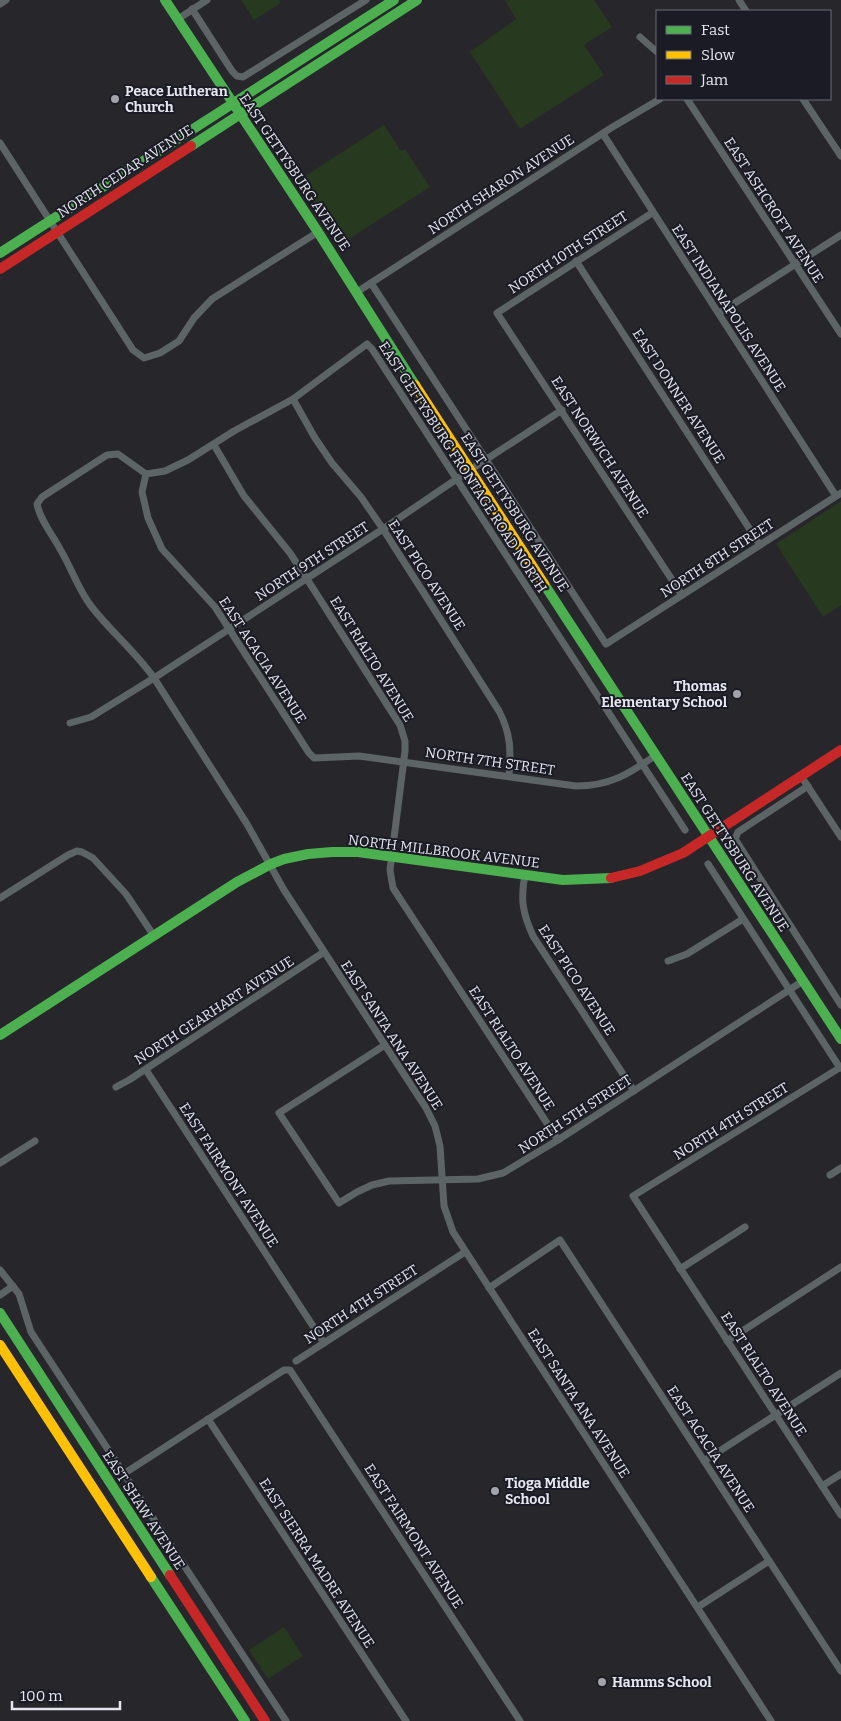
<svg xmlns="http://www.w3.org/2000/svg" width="841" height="1721" viewBox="0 0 841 1721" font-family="Bitter,serif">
	<rect width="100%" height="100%" fill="#26262b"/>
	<g fill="#27391e">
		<polygon points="241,0 279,0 281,3 254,20"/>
		<polygon points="505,0 594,0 612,27 584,45 604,75 520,129 470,52 516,19"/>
		<polygon points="384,125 401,151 405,149 430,187 341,244 299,180"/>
		<polygon points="841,501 841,605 823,617 776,544"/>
		<polygon points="284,1627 303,1656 268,1679 249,1650"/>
	</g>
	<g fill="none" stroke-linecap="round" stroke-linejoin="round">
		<g stroke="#5c6466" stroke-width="7">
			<polyline points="739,0 746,11"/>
			<polyline points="0,4 6,0"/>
			<polyline points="192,9 232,71 237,76 243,77 366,0"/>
			<polyline points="178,19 207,0"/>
			<polyline points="640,37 657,52"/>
			<polyline points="687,99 841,334"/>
			<polyline points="803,99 841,156"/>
			<polyline points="603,134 836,496"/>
			<polyline points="0,143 133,350 144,358 160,353 179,341 194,318 212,299 318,232"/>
			<polyline points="652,213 497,313 682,595"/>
			<polyline points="576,261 760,545"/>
			<polyline points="371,283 606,644 841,493"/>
			<polyline points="357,292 611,128 660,99"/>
			<polyline points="719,313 841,235"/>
			<path d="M293,399L315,438L332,463L361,497L383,529L499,711C511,734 511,751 509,776"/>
			<polyline points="214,445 244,496 290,553 307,579 400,725 405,741 405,751 390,870 393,888 558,1140"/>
			<path d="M146,474L142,492L148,518L162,549L215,607L309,753L314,758L359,756L576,786C610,786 629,774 656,755"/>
			<polyline points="70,723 91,717 154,678 383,529 470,470 562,410"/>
			<polyline points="801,776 841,837"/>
			<polyline points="808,786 738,832 735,839 841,1005"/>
			<path d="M685,830L372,349L367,344L293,399L234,431L188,460L165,471L146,474L118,454L107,455L42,497L37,504C40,520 52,534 60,549C71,567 78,589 91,606C111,632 135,651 154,678L247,824L284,890L426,1108L435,1126L440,1146L444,1206L453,1232L771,1721"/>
			<polyline points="708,864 840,1068"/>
			<path d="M525,875C520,899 523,914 533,936L634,1091"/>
			<polyline points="0,898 68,855 77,851 82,852 93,858 126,894 154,936"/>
			<polyline points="668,961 687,954 743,919"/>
			<polyline points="385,1045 279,1113 339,1203 357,1192 372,1185 389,1181 478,1179 503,1173 558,1140 803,981"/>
			<polyline points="841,1067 633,1196 841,1515"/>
			<polyline points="146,1070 324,1343"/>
			<polyline points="116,1087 129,1080 324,952"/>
			<polyline points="0,1163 35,1141"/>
			<polyline points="830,1175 841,1168"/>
			<polyline points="680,1269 745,1227"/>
			<polyline points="0,1270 19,1294 31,1332 286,1721"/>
			<polyline points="489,1288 560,1240 841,1671"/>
			<polyline points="0,1295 13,1286"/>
			<polyline points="727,1341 841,1267"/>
			<polyline points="296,1361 465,1252"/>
			<polyline points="208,1419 406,1721"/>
			<polyline points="704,1461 841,1373"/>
			<polyline points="125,1473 284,1370 290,1370 520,1721"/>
			<polyline points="822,1486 841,1474"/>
			<polyline points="698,1607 769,1561"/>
		</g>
		<g stroke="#4caf50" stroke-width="10">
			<polyline points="165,0 318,232 415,385"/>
			<polyline points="191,146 417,0"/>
			<polyline points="0,253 394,0"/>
			<polyline points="544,584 841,1039"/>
			<polyline points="0,1035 237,882 271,864 284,859 308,854 332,852 358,852 563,880 611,878"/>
			<polyline points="0,1313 170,1575"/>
			<polyline points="151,1577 245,1721"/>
		</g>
		<g stroke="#ffc107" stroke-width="10">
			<polyline points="415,385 544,584"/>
			<polyline points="0,1345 151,1577"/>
		</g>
		<g stroke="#c62828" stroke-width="10">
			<polyline points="0,269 191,146"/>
			<polyline points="611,878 640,871 683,853 841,750"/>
			<polyline points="170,1575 265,1721"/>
		</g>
	</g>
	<g fill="#a3a3aa" stroke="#1a1b25" stroke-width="2">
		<circle cx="115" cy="99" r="5"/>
		<circle cx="737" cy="694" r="5"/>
		<circle cx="495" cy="1491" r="5"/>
		<circle cx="602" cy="1682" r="5"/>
	</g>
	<g text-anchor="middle" stroke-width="4" stroke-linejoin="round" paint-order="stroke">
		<g font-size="14" font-weight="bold" fill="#e6e7ee" stroke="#1a1b25" text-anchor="start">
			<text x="125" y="96">Peace Lutheran<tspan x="125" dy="16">Church</tspan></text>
			<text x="727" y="691" text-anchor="end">Thomas<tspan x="727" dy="16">Elementary School</tspan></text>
			<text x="505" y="1488">Tioga Middle<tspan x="505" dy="16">School</tspan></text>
			<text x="612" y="1687">Hamms School</text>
		</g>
		<g font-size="14" fill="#e6e7ee" stroke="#1a1b25">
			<text transform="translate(125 171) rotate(-33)" y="5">NORTH CEDAR AVENUE</text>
			<text transform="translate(295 172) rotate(56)" y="5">EAST GETTYSBURG AVENUE</text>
			<text transform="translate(501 184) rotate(-33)" y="5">NORTH SHARON AVENUE</text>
			<text transform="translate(774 210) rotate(57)" y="5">EAST ASHCROFT AVENUE</text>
			<text transform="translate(568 252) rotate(-33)" y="5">NORTH 10TH STREET</text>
			<text transform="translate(729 308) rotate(57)" y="5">EAST INDIANAPOLIS AVENUE</text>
			<text transform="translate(679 396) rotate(57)" y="5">EAST DONNER AVENUE</text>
			<text transform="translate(600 447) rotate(57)" y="5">EAST NORWICH AVENUE</text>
			<text transform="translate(463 467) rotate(57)" y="5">EAST GETTYSBURG FRONTAGE ROAD NORTH</text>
			<text transform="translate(515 512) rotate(57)" y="5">EAST GETTYSBURG AVENUE</text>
			<text transform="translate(717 558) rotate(-33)" y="5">NORTH 8TH STREET</text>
			<text transform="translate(312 561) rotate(-33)" y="5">NORTH 9TH STREET</text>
			<text transform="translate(427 575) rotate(57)" y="5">EAST PICO AVENUE</text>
			<text transform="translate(372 659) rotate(58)" y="5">EAST RIALTO AVENUE</text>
			<text transform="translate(263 660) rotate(57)" y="5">EAST ACACIA AVENUE</text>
			<text transform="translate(490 761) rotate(8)" y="5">NORTH 7TH STREET</text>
			<text transform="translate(444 851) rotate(7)" y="5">NORTH MILLBROOK AVENUE</text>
			<text transform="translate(735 852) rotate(57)" y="5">EAST GETTYSBURG AVENUE</text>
			<text transform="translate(577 980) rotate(57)" y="5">EAST PICO AVENUE</text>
			<text transform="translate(214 1010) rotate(-33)" y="5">NORTH GEARHART AVENUE</text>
			<text transform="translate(392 1035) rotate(57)" y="5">EAST SANTA ANA AVENUE</text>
			<text transform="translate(512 1048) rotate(57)" y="5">EAST RIALTO AVENUE</text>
			<text transform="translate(575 1114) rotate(-33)" y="5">NORTH 5TH STREET</text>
			<text transform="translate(731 1121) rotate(-32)" y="5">NORTH 4TH STREET</text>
			<text transform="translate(229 1175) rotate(57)" y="5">EAST FAIRMONT AVENUE</text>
			<text transform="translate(361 1304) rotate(-33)" y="5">NORTH 4TH STREET</text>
			<text transform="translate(764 1374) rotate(57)" y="5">EAST RIALTO AVENUE</text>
			<text transform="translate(579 1403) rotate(57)" y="5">EAST SANTA ANA AVENUE</text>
			<text transform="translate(711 1449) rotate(57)" y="5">EAST ACACIA AVENUE</text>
			<text transform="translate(144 1510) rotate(57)" y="5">EAST SHAW AVENUE</text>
			<text transform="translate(414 1536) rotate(57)" y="5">EAST FAIRMONT AVENUE</text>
			<text transform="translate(317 1563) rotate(57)" y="5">EAST SIERRA MADRE AVENUE</text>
		</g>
	</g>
	<rect x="656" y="10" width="175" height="90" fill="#1a1b25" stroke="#6c6d75"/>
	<rect x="666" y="26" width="25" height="8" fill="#4caf50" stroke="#6c6d75"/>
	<text x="701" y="35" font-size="15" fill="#e6e7ee">Fast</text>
	<rect x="666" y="51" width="25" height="8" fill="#ffc107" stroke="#6c6d75"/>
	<text x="701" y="60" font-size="15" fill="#e6e7ee">Slow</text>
	<rect x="666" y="76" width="25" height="8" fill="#c62828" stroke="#6c6d75"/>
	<text x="701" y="85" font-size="15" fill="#e6e7ee">Jam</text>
	<path d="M12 1701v8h108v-8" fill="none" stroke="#e6e7ee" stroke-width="2.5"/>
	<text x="20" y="1701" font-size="15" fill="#e6e7ee" stroke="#1a1b25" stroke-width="4" paint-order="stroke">100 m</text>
</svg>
